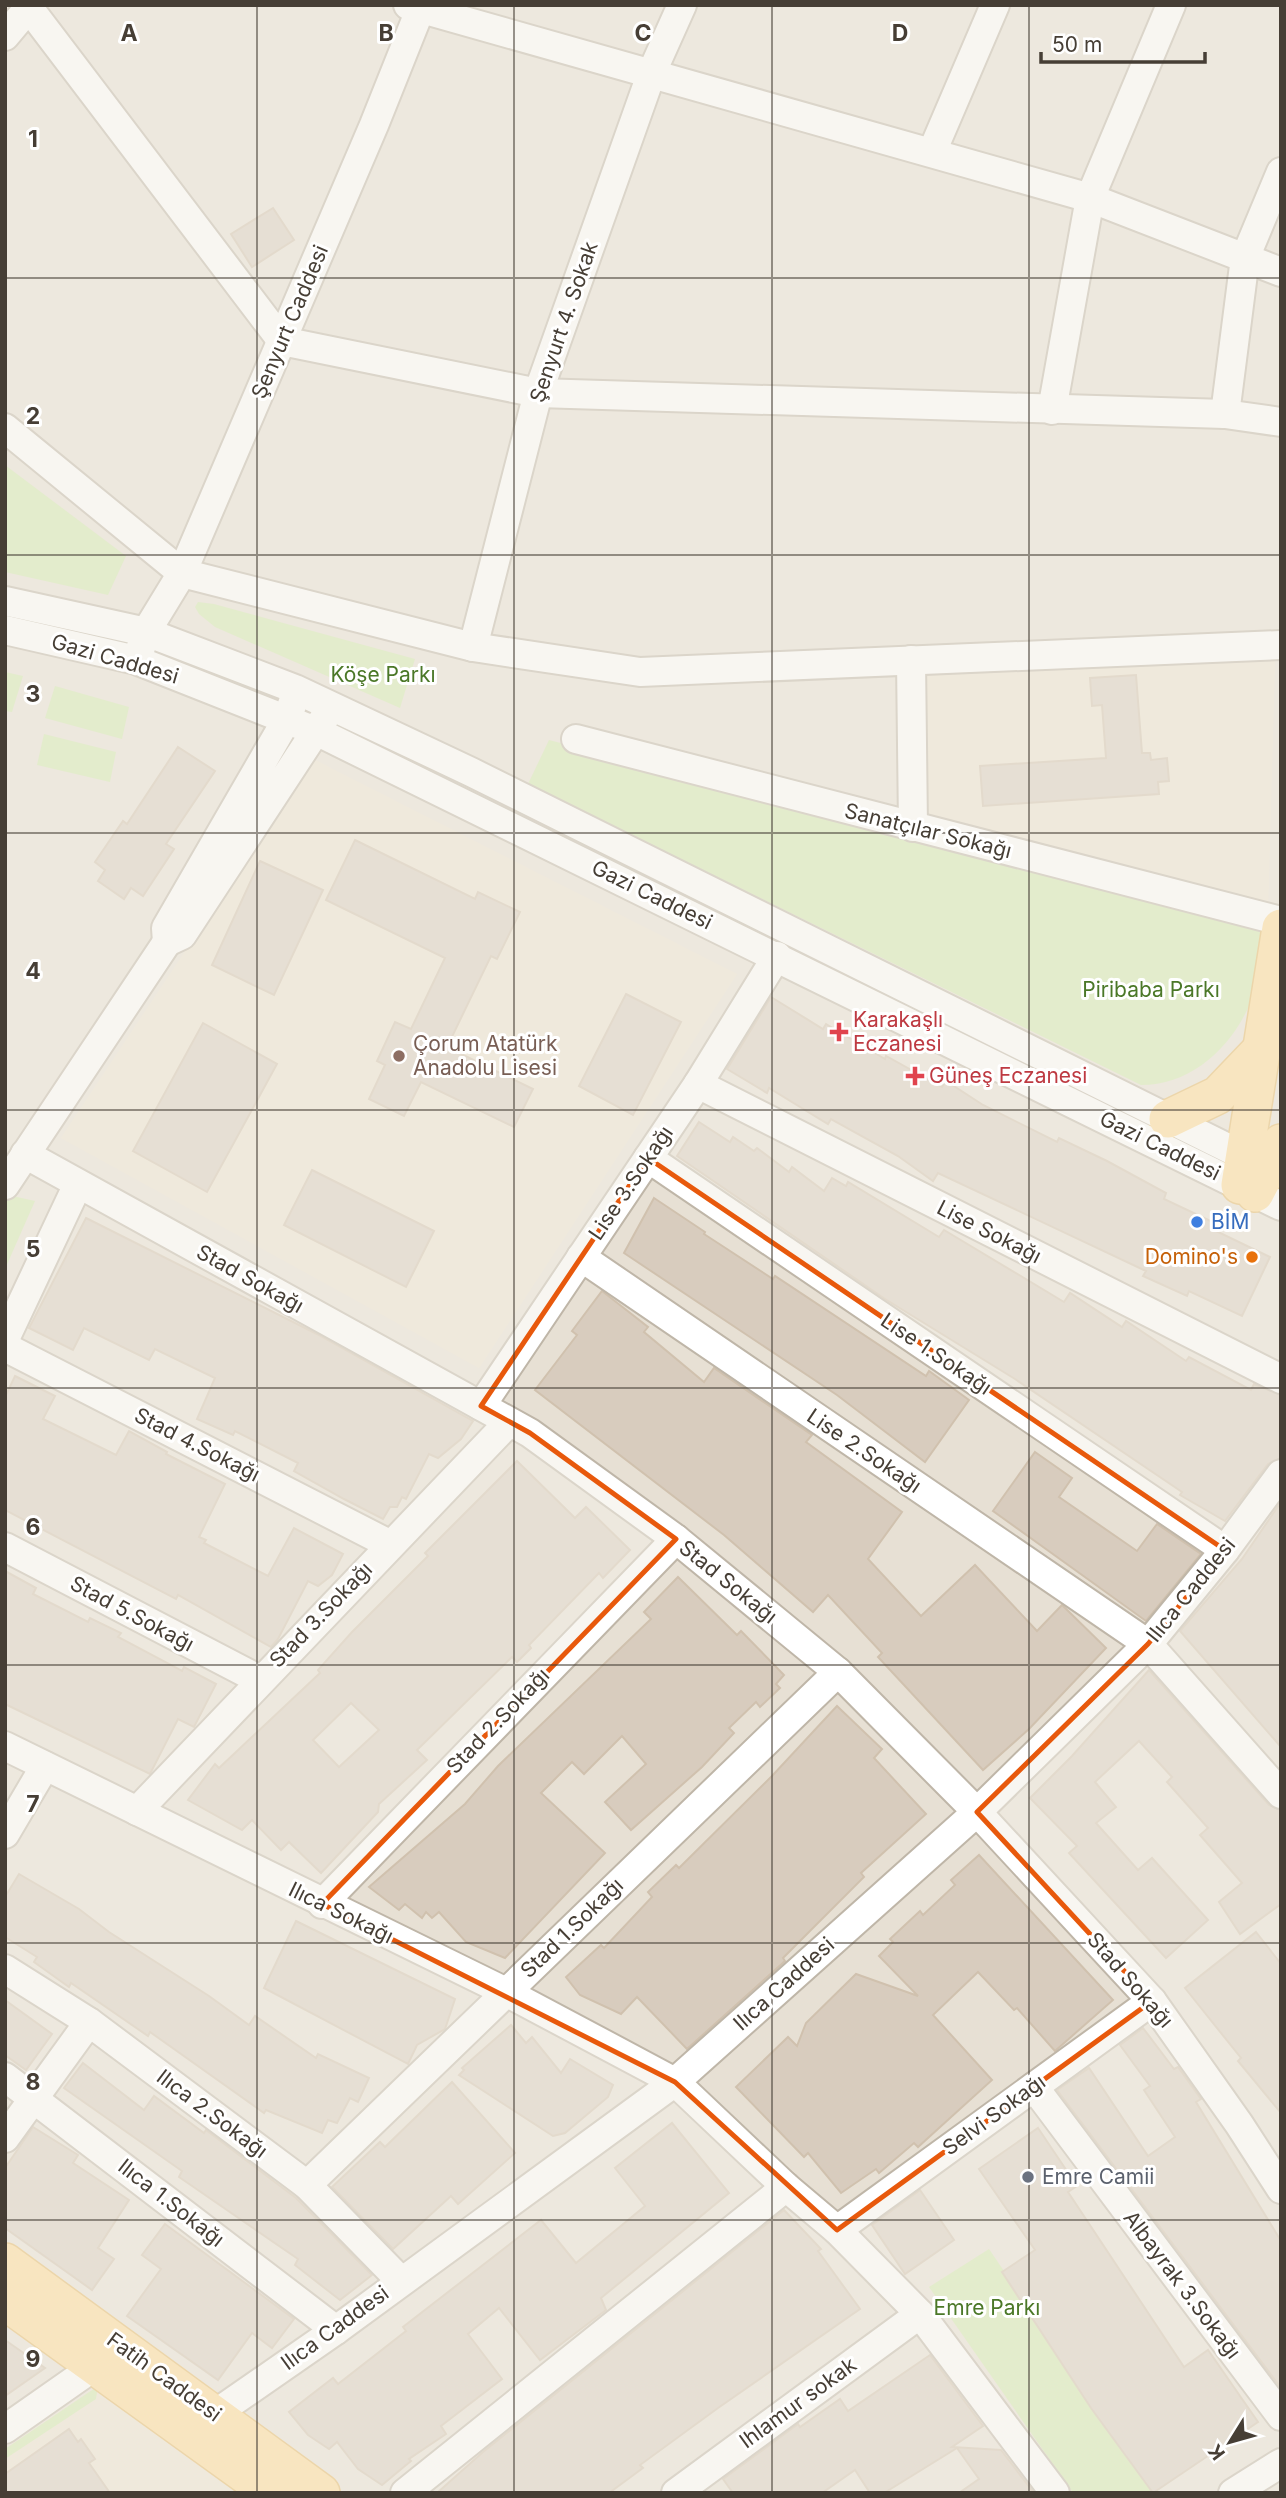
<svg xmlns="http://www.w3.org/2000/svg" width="1286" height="2498" viewBox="0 0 1286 2498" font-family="Inter,sans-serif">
	<rect width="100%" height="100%" fill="#f3eee6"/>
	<rect fill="#e7e0d4" x="5" y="5" width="1276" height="2488"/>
	<g fill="#ece3d0">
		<polygon points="1275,658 1268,908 917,823 917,672"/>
		<polygon points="313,759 737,974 479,1368 61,1138"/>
		<polygon points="98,2386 247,2493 5,2493 5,2449"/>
	</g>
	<g fill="#d1e8ae">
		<polygon points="5,465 126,556 108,595 5,572"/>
		<polygon points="198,602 214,604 415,659 400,708 215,627 199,614 195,607"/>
		<polygon points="5,672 23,676 12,712 5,711"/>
		<polygon points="55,686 129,707 122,739 45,718"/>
		<polygon points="44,734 116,752 110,782 37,765"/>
		<path d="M549,740L1266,925C1261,951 1259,982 1249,1006C1229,1050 1190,1085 1141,1085L528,784Z"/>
		<polygon points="8,1195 35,1201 5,1269 5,1199"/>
		<polygon points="989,2249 1155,2493 1073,2493 929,2287"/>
		<polygon points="98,2386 96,2399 5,2459 5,2449"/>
	</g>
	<g fill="#d8ccbe" stroke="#d0c1ae" stroke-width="2" fill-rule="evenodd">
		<polygon points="273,208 294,240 252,267 231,234"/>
		<polygon points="1136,675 1142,753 1150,753 1151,760 1167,758 1169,781 1158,782 1159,794 983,806 980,766 1106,758 1102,705 1092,706 1090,678"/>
		<polygon points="178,747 215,771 166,844 174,849 143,896 131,888 124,899 98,881 105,870 95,862 123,821 127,824"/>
		<polygon points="355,840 475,899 478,892 520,912 497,959 491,956 447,1047 533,1089 514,1127 421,1082 404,1116 369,1099 385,1065 377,1061 395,1022 411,1029 445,958 326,900"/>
		<polygon points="260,861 323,890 274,995 212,965"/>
		<polygon points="626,994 681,1022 633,1115 579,1086"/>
		<polygon points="771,997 823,1029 826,1024 885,1059 886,1056 942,1087 946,1081 983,1105 1057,1142 1059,1138 1107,1161 1166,1193 1164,1199 1219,1225 1216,1231 1270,1257 1242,1316 1189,1291 1187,1296 1143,1276 1146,1271 938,1173 933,1181 898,1156 831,1119 828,1124 769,1088 767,1093 727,1069"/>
		<polygon points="203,1023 277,1064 207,1192 133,1151"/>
		<polygon points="699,1122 730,1142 733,1137 754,1151 757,1148 789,1172 792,1167 824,1191 832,1178 846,1186 848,1182 939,1237 944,1230 1064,1302 1070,1293 1122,1327 1126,1321 1186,1361 1189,1357 1251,1390 1254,1384 1281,1395 1281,1458 1268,1464 1225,1521 1180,1495 1182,1492 1015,1379 885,1299 677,1156"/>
		<polygon points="312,1170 434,1231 406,1287 284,1225"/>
		<polygon points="654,1198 705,1232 704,1234 773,1279 775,1276 926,1376 929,1371 969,1400 925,1462 837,1395 624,1253"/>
		<polygon points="86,1218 317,1334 473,1421 461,1439 438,1458 429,1454 406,1499 402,1497 397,1507 390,1507 383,1519 344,1499 294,1471 298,1463 235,1431 233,1435 197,1419 215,1378 155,1349 149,1360 84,1328 73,1350 29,1328"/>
		<polygon points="602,1291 648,1327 644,1332 704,1382 714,1368 812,1435 806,1442 902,1512 868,1559 921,1616 975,1565 1037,1631 1062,1605 1106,1648 1029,1729 983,1770 878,1657 882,1653 828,1595 813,1612 724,1535 535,1390 577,1335 572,1331"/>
		<polygon points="15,1376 55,1396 43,1419 116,1455 129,1431 167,1452 166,1454 225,1484 199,1537 206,1540 204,1543 268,1576 294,1528 343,1554 332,1575 318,1586 308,1581 278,1639 271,1647 178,1595 176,1599 5,1510 5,1397"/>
		<polygon points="1035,1452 1072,1478 1059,1497 1137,1551 1157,1524 1201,1554 1146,1621 993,1511"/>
		<path d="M517,1461L575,1518L586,1507L630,1550L603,1578L599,1573L529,1645L531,1648L517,1662L512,1657L417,1750L427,1760L379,1804L378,1812L321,1873L289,1842L281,1850L252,1820L242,1830L188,1800L215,1764L219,1768L320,1673L318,1670L352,1632L428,1556L425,1553ZM351,1703L379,1730L339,1767L313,1740Z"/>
		<polygon points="1281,1502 1281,1747 1180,1631 1242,1559"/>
		<polygon points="5,1571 36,1588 33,1594 88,1622 90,1618 121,1633 118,1637 182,1671 184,1667 216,1684 194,1727 178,1719 150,1774 5,1704"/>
		<polygon points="678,1577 737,1635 741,1631 784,1675 776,1684 780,1688 760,1707 756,1702 729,1728 734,1733 702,1767 631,1830 605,1802 646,1764 622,1736 584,1774 572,1762 541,1793 605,1853 505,1958 466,1942 439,1912 432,1918 426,1912 422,1918 405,1904 399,1910 369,1887 465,1804 498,1766 651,1619 644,1612"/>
		<polygon points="1149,1670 1269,1805 1281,1810 1281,1904 1240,1934 1219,1902 1242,1883 1200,1835 1208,1828 1167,1782 1172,1777 1139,1741 1095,1782 1116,1807 1096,1823 1138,1870 1152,1858 1208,1920 1166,1958 1069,1853 1077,1846 1030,1798 1072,1756"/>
		<polygon points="837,1706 882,1749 874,1758 926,1814 861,1873 864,1877 783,1958 785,1961 687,2049 637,1997 621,2014 580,1995 566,1977 601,1945 604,1948 652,1897 648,1892 676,1865 679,1868 772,1776"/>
		<polygon points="979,1855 1113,2000 1055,2051 1017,2008 1014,2010 978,1972 933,2015 992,2080 918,2147 914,2143 879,2173 876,2169 841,2193 808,2153 804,2157 736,2087 788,2037 797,2046 806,2023 856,1974 918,1996 879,1956 893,1942 890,1939 920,1911 923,1915 955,1885 951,1880"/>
		<polygon points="19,1874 79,1909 109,1932 209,1996 249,2025 255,2016 316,2058 318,2054 369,2078 358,2102 350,2098 337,2123 328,2120 322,2133 266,2110 264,2113 150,2032 148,2036 71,1983 69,1987 34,1962 37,1957 5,1937 5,1897"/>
		<polygon points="296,1921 455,1999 445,2029 417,2045 408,2064 264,1988"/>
		<polygon points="1256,1932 1281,1964 1281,2113 1238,2061 1241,2058 1185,1988"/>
		<polygon points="5,2000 52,2034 26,2070 5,2055"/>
		<polygon points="511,2025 526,2043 532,2037 561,2073 570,2059 613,2085 608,2097 565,2133 553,2136 459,2075 464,2070 462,2068"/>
		<polygon points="1143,2028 1174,2069 1178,2067 1201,2099 1196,2102 1281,2241 1281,2388 1057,2090 1089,2068 1148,2156 1175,2137 1144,2090 1150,2086 1120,2045"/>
		<polygon points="83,2063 144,2110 154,2096 204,2133 206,2130 296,2198 372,2275 340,2300 295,2265 298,2259 179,2177 182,2171 64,2088"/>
		<polygon points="452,2082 515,2153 458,2204 451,2196 393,2249 332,2187 380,2142 385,2147"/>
		<polygon points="672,2123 729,2193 601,2298 606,2310 540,2360 499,2308 468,2334 502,2379 441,2426 446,2434 409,2459 411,2461 382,2485 358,2469 337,2442 329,2449 308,2435 289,2412 333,2378 338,2384 406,2331 403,2327 541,2220 576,2263 645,2206 615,2168"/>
		<polygon points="33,2127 78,2155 73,2163 129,2200 98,2248 114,2259 92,2290 5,2228 5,2168"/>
		<polygon points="1038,2128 1077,2186 1068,2192 1184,2367 1208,2350 1258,2422 1153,2493 1091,2408 1002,2272 1035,2250 979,2169"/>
		<polygon points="920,2190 954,2240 905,2274 872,2225"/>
		<polygon points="784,2210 821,2249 818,2251 860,2309 718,2408 640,2465 643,2468 609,2493 437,2493 483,2452"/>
		<polygon points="165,2224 294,2319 272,2348 252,2333 218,2380 127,2316 161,2269 142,2255"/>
		<polygon points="5,2340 45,2368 5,2396"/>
		<polygon points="930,2355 983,2426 952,2447 1001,2450 1034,2493 959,2493 979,2479 957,2448 884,2493 870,2493 855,2470 822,2493 733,2493 723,2479 798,2424 800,2427 840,2399 848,2411"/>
		<polygon points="69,2429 78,2442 81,2439 95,2459 89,2463 110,2493 5,2493 5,2474"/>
	</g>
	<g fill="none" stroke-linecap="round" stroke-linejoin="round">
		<g stroke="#bfb6a8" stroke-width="32">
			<g id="minor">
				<polyline points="408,5 1090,198 1281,272"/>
				<polyline points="29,8 282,341 538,393 1225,414 1281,422"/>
				<polyline points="5,36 31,5"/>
				<polyline points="932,152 995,5"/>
				<polyline points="1052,410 1090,198 1171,5"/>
				<polyline points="1225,414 1245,258 1281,172"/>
				<polyline points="5,428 182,573 473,647 640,672 1281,645"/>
				<polyline points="5,601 146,632 295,689 471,772 1262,1165"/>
				<polyline points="5,630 136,660 318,732 1281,1206"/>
				<polyline points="473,647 538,393 652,72 682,5"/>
				<polyline points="140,650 146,632 182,573 374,125 422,5"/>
				<polyline points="911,660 913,827"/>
				<polyline points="293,702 287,719 166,928 167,942 182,935 325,717"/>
				<polyline points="576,739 1281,921"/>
				<polyline points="698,1084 1281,1379"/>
				<polyline points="25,1154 530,1433 676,1539 838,1672 977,1812 1152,2001 1239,2124 1281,2189"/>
				<polyline points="648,1158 1225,1550"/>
				<polyline points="5,1185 167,942"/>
				<polyline points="581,1257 1148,1644 1281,1794"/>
				<polyline points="5,1339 78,1184"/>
				<polyline points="5,1347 389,1544"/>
				<polyline points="481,1406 698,1084 777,956"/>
				<polyline points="5,1547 260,1680"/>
				<polyline points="5,1746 506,1992 675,2082 786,2187 837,2230 920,2314 1055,2493"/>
				<polyline points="137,1811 509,1422"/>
				<polyline points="5,1834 45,1766"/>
				<polyline points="322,1904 676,1539"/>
				<polyline points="5,1969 89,2022 307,2185 400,2280"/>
				<polyline points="5,2077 336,2330"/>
				<polyline points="1034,2087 1281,2416"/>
				<polyline points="5,2138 89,2022"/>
				<polyline points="307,2185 838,1672"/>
				<polyline points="837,2230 1152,2001"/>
				<polyline points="215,2414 336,2330 675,2082 977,1812 1148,1644 1225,1550 1281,1474"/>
				<polyline points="5,2429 95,2366"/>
				<polyline points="405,2493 786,2187"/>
				<polyline points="676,2493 920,2314"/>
				<polyline points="1233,2493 1281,2463"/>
			</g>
		</g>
		<g stroke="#e4b763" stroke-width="40">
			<g id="major">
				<polyline points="1168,1119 1218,1095 1263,1048"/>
				<polyline points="1240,1185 1281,928"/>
				<polyline points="1255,1193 1281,1143"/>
				<polyline points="5,2262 321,2493"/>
				<polyline points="5,2301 271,2493"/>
			</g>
		</g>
		<use href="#minor" stroke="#fff" stroke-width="28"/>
		<use href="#major" stroke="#ffda93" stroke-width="37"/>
	</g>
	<path d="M0 0H1286V2498H0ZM648,1158L1225,1550L1148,1644L977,1812L1152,2001L837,2230L675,2082L322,1904L676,1539L530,1433L481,1406Z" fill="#f3eee6" fill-opacity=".55" fill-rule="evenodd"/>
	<path fill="none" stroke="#e8590c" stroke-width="5" stroke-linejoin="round" d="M648,1158L1225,1550L1148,1644L977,1812L1152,2001L837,2230L675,2082L322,1904L676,1539L530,1433L481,1406Z"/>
	<path fill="none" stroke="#463e35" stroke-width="2" stroke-opacity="0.55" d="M257,5V2493M514,5V2493M772,5V2493M1029,5V2493M5,278H1281M5,555H1281M5,833H1281M5,1110H1281M5,1388H1281M5,1665H1281M5,1943H1281M5,2220H1281"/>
	<g fill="#e0444e" stroke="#fff" stroke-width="2.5">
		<path d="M835.5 1021.5h7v7h7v7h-7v7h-7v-7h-7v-7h7z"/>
		<path d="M911.5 1065.5h7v7h7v7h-7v7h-7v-7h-7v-7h7z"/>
	</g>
	<circle fill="#8d6e63" stroke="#fff" stroke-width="2.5" cx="399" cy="1056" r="7"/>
	<circle fill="#3f7fe0" stroke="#fff" stroke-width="2.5" cx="1197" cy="1222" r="7"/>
	<circle fill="#e8710a" stroke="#fff" stroke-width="2.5" cx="1252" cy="1257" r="7"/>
	<circle fill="#6b7280" stroke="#fff" stroke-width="2.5" cx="1028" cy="2177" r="7"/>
	<g text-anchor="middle" stroke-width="6" stroke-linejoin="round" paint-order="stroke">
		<g font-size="21" fill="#463e35" stroke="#fff">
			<text transform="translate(290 322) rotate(-67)" y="7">Şenyurt Caddesi</text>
			<text transform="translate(564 322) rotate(-71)" y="7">Şenyurt 4. Sokak</text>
			<text transform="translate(115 659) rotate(16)" y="7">Gazi Caddesi</text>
			<text transform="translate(928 831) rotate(14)" y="7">Sanatçılar Sokağı</text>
			<text transform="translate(652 895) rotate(26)" y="7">Gazi Caddesi</text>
			<text transform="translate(1160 1146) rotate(26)" y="7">Gazi Caddesi</text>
			<text transform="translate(631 1183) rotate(-56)" y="7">Lise 3.Sokağı</text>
			<text transform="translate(989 1232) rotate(27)" y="7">Lise Sokağı</text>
			<text transform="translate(250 1279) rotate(29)" y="7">Stad Sokağı</text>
			<text transform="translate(936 1354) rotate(34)" y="7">Lise 1.Sokağı</text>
			<text transform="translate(197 1445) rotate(27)" y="7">Stad 4.Sokağı</text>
			<text transform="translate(864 1451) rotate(34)" y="7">Lise 2.Sokağı</text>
			<text transform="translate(728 1582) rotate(39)" y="7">Stad Sokağı</text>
			<text transform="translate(1191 1590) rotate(-51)" y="7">Ilıca Caddesi</text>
			<text transform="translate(132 1614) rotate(28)" y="7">Stad 5.Sokağı</text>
			<text transform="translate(321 1615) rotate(-46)" y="7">Stad 3.Sokağı</text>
			<text transform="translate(498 1721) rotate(-46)" y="7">Stad 2.Sokağı</text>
			<text transform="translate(341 1913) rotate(26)" y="7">Ilıca Sokağı</text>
			<text transform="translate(572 1928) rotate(-44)" y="7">Stad 1.Sokağı</text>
			<text transform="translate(1130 1980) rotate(49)" y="7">Stad Sokağı</text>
			<text transform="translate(784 1984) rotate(-42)" y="7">Ilıca Caddesi</text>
			<text transform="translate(212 2114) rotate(37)" y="7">Ilıca 2.Sokağı</text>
			<text transform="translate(994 2115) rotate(-36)" y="7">Selvi Sokağı</text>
			<text transform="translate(171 2203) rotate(38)" y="7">Ilıca 1.Sokağı</text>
			<text transform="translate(1182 2285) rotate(53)" y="7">Albayrak 3.Sokağı</text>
			<text transform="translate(335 2328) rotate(-36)" y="7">Ilıca Caddesi</text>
			<text transform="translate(164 2377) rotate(36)" y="7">Fatih Caddesi</text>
			<text transform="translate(798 2403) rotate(-36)" y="7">Ihlamur sokak</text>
		</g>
		<g font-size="21" fill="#4b7828" stroke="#fff">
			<text x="383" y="682">Köşe Parkı</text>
			<text x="1151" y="997">Piribaba Parkı</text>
			<text x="987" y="2315">Emre Parkı</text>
		</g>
		<g font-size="21" fill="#be3a42" stroke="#fff" text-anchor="start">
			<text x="853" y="1027">Karakaşlı<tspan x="853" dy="24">Eczanesi</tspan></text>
			<text x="929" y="1083">Güneş Eczanesi</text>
		</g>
		<g font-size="21" fill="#785e54" stroke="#fff" text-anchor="start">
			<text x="413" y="1051">Çorum Atatürk<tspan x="413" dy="24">Anadolu Lisesi</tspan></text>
		</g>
		<g font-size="21" fill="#366cbe" stroke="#fff" text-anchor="start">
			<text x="1211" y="1229">BİM</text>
		</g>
		<g font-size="21" fill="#c56008" stroke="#fff" text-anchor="end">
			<text x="1238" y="1264">Domino's</text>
		</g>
		<g font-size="21" fill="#5b616d" stroke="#fff" text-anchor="start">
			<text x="1042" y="2184">Emre Camii</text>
		</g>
	</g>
	<g font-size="23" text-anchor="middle" font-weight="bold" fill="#463e35" stroke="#fff" stroke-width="6" stroke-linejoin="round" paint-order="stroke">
		<text x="129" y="41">A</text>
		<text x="386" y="41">B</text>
		<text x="643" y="41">C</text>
		<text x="900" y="41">D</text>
		<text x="33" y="147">1</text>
		<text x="33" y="424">2</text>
		<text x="33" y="702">3</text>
		<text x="33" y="979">4</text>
		<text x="33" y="1257">5</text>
		<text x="33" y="1535">6</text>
		<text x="33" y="1812">7</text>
		<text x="33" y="2090">8</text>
		<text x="33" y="2367">9</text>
	</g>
	<rect width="1286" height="2498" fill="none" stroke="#463e35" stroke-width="14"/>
	<g transform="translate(1230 2442) rotate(233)" stroke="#ffffff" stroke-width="5" paint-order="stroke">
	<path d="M0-5L12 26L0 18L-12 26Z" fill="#463e35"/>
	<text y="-10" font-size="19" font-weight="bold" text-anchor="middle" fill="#463e35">K</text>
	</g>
	<path d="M1041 52v10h164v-10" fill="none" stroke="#463e35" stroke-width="3.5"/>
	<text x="1052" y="52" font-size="21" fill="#463e35" stroke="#ffffff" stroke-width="5" paint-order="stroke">50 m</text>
</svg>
